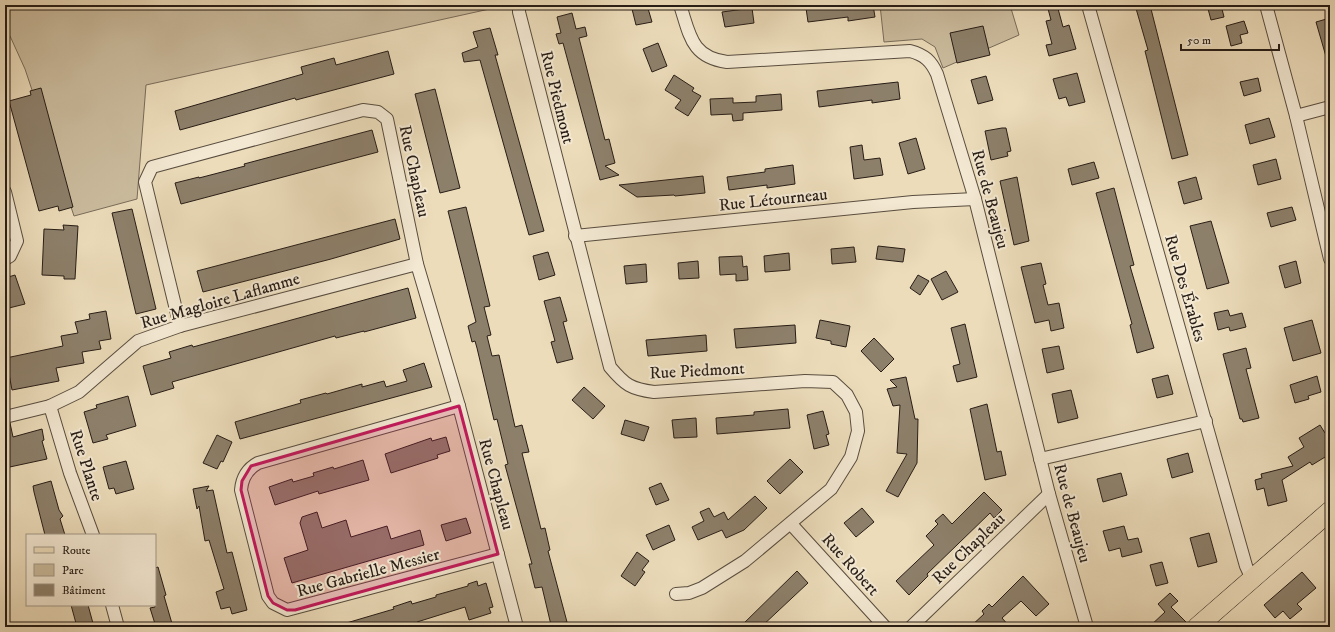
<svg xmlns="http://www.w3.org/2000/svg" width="1335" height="632" viewBox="0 0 1335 632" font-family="'IM FELL DW Pica',serif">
	<rect width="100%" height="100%" fill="#ecdcba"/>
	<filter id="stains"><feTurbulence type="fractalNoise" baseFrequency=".005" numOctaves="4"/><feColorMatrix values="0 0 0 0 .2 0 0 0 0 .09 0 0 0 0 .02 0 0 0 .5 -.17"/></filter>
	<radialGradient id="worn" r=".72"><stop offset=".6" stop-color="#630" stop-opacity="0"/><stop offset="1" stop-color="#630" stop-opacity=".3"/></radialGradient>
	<g fill="#cbbc9e" stroke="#796c5a">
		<polygon points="5,5 498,5 494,8 146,85 137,199 74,216 25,69 10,36 5,36"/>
		<polygon points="880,5 1010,5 1019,35 943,68 935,47 922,39 884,42"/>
	</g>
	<g fill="#8d806b" stroke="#271d16">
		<polygon points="631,5 647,5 652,22 636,25"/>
		<polygon points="827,5 873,5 875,17 848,21 848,17 808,22 806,8"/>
		<polygon points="1047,5 1057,5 1063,27 1069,25 1076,49 1049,56 1046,45 1052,44 1046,21 1051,20"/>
		<polygon points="1135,5 1150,5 1188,155 1172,159 1145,51 1148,50"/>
		<polygon points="1207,5 1221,5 1224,17 1211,20"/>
		<polygon points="752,8 754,23 725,27 722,12"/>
		<polygon points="572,13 576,29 585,27 587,36 579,38 605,140 609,139 615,163 605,166 619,175 600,180 563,43 559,44 556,34 561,33 557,17"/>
		<polygon points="1330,18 1330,60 1327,60 1316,22"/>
		<polygon points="1244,21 1248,33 1240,35 1242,43 1231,46 1226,26"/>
		<polygon points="983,26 990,55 957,63 950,33"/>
		<polygon points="490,28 498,55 495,55 544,231 529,235 480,60 464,62 462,53 478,47 473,32"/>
		<polygon points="658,43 667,66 652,72 643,49"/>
		<polygon points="388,51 394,74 296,100 295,98 180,130 175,111 303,74 301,67 334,58 336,65"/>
		<polygon points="1077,73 1085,102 1069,106 1066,97 1059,99 1053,79"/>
		<polygon points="674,75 694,88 692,91 701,96 688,116 675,108 681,100 665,90"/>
		<polygon points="986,76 993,100 978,104 971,80"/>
		<polygon points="1258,78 1261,91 1244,96 1240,82"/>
		<polygon points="898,82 900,99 872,103 872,100 819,107 817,91"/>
		<polygon points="41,88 73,207 59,211 58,206 39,211 9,101 31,95 30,91"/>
		<polygon points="435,89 460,188 440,193 415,94"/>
		<polygon points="781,94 782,110 743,113 743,120 733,121 732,114 711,115 710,99 733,98 733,103 756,102 756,96"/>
		<polygon points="1269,118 1275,137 1250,144 1245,125"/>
		<polygon points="1002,128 1006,128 1011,151 1007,152 1008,156 991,160 985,131"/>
		<polygon points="372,130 378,152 181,204 175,183 199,177 199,178 245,166 244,164"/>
		<polygon points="916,138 925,169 908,174 899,143"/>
		<polygon points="862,145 864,160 880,158 883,175 854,179 850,147"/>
		<polygon points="1276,159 1281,179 1258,185 1253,165"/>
		<polygon points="1094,162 1099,178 1072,185 1068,169"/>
		<polygon points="793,165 795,184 767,188 767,185 729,190 727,177 765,172 765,169"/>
		<polygon points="703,176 705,193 675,196 674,195 637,197 619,185"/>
		<polygon points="1017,177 1029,241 1014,245 1000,181"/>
		<polygon points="1196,177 1202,199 1184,204 1178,182"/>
		<polygon points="1114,188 1134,265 1130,266 1154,348 1137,353 1130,325 1132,324 1096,193"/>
		<polygon points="466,207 490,306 484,307 491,335 487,336 492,356 499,355 515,427 522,425 529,452 522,453 541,529 545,528 550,550 548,551 567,622 551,625 542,587 535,588 529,564 532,564 505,465 508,464 497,419 494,420 477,348 475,341 472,342 468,326 476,322 448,211"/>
		<polygon points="1292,207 1296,220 1271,227 1267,213"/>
		<polygon points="132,209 156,309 136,314 112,213"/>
		<polygon points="395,219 400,239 331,259 203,292 197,271"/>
		<polygon points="1211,221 1229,283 1207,289 1190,226"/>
		<polygon points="63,225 78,226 75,279 64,279 64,276 42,275 44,229 64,230"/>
		<polygon points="878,246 905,249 903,262 876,259"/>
		<polygon points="854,247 856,262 832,264 831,249"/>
		<polygon points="548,252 555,275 539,280 533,256"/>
		<polygon points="789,253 790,270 765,272 764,256"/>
		<polygon points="742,256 743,267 747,266 748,280 736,281 736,274 720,275 719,257"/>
		<polygon points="698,261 699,278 679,279 678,263"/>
		<polygon points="1296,261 1301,283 1285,288 1279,266"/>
		<polygon points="1041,263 1046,284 1043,285 1048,305 1059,303 1064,328 1051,331 1049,320 1035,323 1021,267"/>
		<polygon points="646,264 647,282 626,284 624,266"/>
		<polygon points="946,271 958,292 942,300 931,279"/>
		<polygon points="15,275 25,304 5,309 5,278"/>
		<polygon points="918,275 929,281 920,295 910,288"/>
		<polygon points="408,288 416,318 364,332 364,331 336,338 335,336 172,382 174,388 151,395 143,366 171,358 169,352 192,345 193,347"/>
		<polygon points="560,297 567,321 563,322 573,359 557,363 551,342 555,341 544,301"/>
		<polygon points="1228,310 1230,316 1242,313 1246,327 1230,331 1229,327 1218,330 1214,313"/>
		<polygon points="106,311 111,339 99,341 101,349 82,352 84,363 56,368 59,381 12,390 6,358 63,346 61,336 78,333 75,322 90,319 89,314"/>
		<polygon points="820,320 850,326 846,347 831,344 831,341 816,338"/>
		<polygon points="1312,320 1321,353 1293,361 1284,328"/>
		<polygon points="965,324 977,377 957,382 953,366 960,364 951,328"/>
		<polygon points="795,325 796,343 736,348 734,329"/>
		<polygon points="706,335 707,351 648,356 646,340"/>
		<polygon points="874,338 894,359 881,372 861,351"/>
		<polygon points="1059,346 1064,369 1047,373 1042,349"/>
		<polygon points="1246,348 1251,368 1246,369 1259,418 1243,422 1242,419 1240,419 1223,354"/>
		<polygon points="424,363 432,387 240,439 235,422 301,403 300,400 326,393 327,394 362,384 362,387 384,381 386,387 407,381 403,370"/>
		<polygon points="1168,375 1173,394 1157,398 1152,379"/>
		<polygon points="1317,376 1321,392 1308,396 1309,399 1295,403 1290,385"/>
		<polygon points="906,377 915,419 918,419 917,463 898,497 886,491 907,454 897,453 900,405 893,406 887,389 897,387 890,380"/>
		<polygon points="584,387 605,406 593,419 572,400"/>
		<polygon points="1071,390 1078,418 1058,423 1052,394"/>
		<polygon points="128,396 136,426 106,435 108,439 93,443 84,412 97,408 96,405"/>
		<polygon points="987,404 997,452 1001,451 1006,475 985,480 970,409"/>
		<polygon points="788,409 790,428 717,434 716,418 754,415 754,412"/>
		<polygon points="823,411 829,434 826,435 829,445 814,449 807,415"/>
		<polygon points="696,418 697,437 674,438 672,420"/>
		<polygon points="625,420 649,427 644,441 621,434"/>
		<polygon points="10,423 13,437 42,429 44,440 42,441 47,459 5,468 5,424"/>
		<polygon points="1320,425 1325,433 1330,430 1330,454 1312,465 1310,462 1282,480 1287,501 1268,506 1264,488 1257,490 1255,480 1262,478 1261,474 1293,466 1288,457 1304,447 1299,438"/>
		<polygon points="217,435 232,442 223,462 221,461 217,469 203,463"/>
		<polygon points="446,437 450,451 437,455 438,458 391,473 385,454 431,438 432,441"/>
		<polygon points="1188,453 1193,472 1172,478 1167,459"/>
		<polygon points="790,459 803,472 780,494 767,481"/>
		<polygon points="363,460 369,480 319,494 318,491 275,505 269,487 292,479 293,482 314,476 313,473 333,467 334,469"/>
		<polygon points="126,461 134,489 116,494 114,488 109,489 103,467"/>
		<polygon points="1121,473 1127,495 1103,502 1097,479"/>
		<polygon points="51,481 59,510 63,516 60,519 65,535 45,535 34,492 33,486"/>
		<polygon points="661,483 669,500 656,505 649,488"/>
		<polygon points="209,486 206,491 213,490 227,553 232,552 247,610 232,614 230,607 221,609 216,592 224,589 209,540 205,541 199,506 197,509 193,489"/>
		<polygon points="984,492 1002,510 994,518 990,513 927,574 928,576 909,595 896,581 934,545 926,536 938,524 935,521 943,514 952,524"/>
		<polygon points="755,496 767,508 744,530 726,538 722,530 698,540 692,527 704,521 700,512 709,508 714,517 724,512 728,520"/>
		<polygon points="862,508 874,522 856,537 844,523"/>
		<polygon points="317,512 322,528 346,520 351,537 387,526 391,539 420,530 424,545 292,583 284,558 308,550 300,523 302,517"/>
		<polygon points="466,518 471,533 446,541 441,525"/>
		<polygon points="669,525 675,540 653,550 646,535"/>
		<polygon points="1124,526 1128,540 1138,538 1142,552 1122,557 1120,548 1109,551 1103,531"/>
		<polygon points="1209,533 1217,562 1198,567 1190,538"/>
		<polygon points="637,552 649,561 642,570 645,572 635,586 621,576"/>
		<polygon points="1162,562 1168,583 1156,586 1150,565"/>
		<polygon points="158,567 166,595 164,596 173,627 156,627 150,608 155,607 155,568"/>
		<polygon points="797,571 808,583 761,627 740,627"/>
		<polygon points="1302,572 1316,588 1297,604 1302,609 1290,619 1283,611 1275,618 1264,605"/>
		<polygon points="1023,576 1049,604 1036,616 1021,601 1002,618 1010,627 970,627 984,614 982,611 989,604 992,607"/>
		<polygon points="477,581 478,586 486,583 493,607 489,608 491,613 469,620 465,607 417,622 418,627 343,627 343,624 394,609 393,607 411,601 412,604 436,597 436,595 468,586 468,584"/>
		<polygon points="1170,593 1178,601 1171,607 1187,623 1186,627 1149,627 1165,612 1158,604"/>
		<polygon points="71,605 88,605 94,627 77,627"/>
	</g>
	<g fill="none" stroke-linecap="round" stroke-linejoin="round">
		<g stroke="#584d3f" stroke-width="14">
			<g id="minor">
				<path d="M519,5V12L610,367C625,385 631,389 654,392L805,381L833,382L847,395L856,412L858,431L851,457L831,489L745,561L702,588L689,593L676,594"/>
				<path d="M680,5C690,35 691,57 727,62L910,51C925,55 931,61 937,74L975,199L1049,494L1087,627"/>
				<polyline points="1088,5 1246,566 1252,579"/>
				<polyline points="1266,5 1296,116 1330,259"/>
				<polyline points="1296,116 1330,107"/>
				<polyline points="5,192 17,241 10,256 5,259"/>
				<polyline points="575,236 913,202 975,199"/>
				<polyline points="180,326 145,182 152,167 363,110 378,112 387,119 417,264 459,406 517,627"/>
				<polyline points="50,406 70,473 93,535"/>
				<path d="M459,406L258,463C247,469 242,478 241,490L268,596L273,603L287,610L498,554"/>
				<polyline points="5,417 50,406 79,392 138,341 180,326 417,264"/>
				<polyline points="1040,459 1206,421"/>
				<polyline points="791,524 885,627"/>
				<polyline points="112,605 118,627"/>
				<polyline points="911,627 1049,494"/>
			</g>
		</g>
		<g stroke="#271d16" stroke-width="20">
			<polyline id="primary" points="1197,627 1330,511"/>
		</g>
		<use href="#minor" stroke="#f3e8d2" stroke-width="12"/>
		<use href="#primary" stroke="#ecdcba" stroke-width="19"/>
	</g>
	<path fill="#c2185b" fill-opacity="0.2" stroke="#c2185b" stroke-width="3" stroke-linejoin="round" d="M459,406L498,554L295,610H287L273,603L268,596L241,490L242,481L251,466Z"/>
	<g text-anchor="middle" stroke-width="4" stroke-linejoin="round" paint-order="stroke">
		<g font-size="17" fill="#271d16" stroke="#f3e8d2">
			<text transform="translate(558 97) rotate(76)" y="6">Rue Piedmont</text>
			<text transform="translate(415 171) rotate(78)" y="6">Rue Chapleau</text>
			<text transform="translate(773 199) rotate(-6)" y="6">Rue Létourneau</text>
			<text transform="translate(991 199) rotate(75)" y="6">Rue de Beaujeu</text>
			<text transform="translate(1186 288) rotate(74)" y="6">Rue Des Érables</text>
			<text transform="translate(220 300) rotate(-16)" y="6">Rue Magloire Laflamme</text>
			<text transform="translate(697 370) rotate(-3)" y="6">Rue Piedmont</text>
			<text transform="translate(87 465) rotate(72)" y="6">Rue Plante</text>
			<text transform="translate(497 484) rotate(75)" y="6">Rue Chapleau</text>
			<text transform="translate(1073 513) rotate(75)" y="6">Rue de Beaujeu</text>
			<text transform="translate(968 548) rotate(-44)" y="6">Rue Chapleau</text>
			<text transform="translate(851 564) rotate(48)" y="6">Rue Robert</text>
			<text transform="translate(368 572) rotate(-15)" y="6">Rue Gabrielle Messier</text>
		</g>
	</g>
	<rect width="1335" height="632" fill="none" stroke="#ecdcba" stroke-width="20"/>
	<rect x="6" y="6" width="1323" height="620" fill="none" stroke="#271d16" stroke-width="2"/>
	<rect x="10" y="10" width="1315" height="612" fill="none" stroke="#271d16"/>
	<rect x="26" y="534" width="130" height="72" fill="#f3e8d2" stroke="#a19787"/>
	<rect x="34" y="547" width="20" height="6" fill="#ecdcba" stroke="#a19787"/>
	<text x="62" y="554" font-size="12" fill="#271d16">Route</text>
	<rect x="34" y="564" width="20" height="12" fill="#cbbc9e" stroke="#a19787"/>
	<text x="62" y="574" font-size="12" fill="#271d16">Parc</text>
	<rect x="34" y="584" width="20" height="12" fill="#8d806b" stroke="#a19787"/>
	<text x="62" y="594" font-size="12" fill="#271d16">Bâtiment</text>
	<path d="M1181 44v6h98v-6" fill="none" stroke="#271d16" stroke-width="2"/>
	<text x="1187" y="44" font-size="12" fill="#271d16" stroke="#f3e8d2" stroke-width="3" paint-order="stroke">50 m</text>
	<rect width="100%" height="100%" filter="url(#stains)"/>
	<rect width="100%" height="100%" fill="url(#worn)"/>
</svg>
